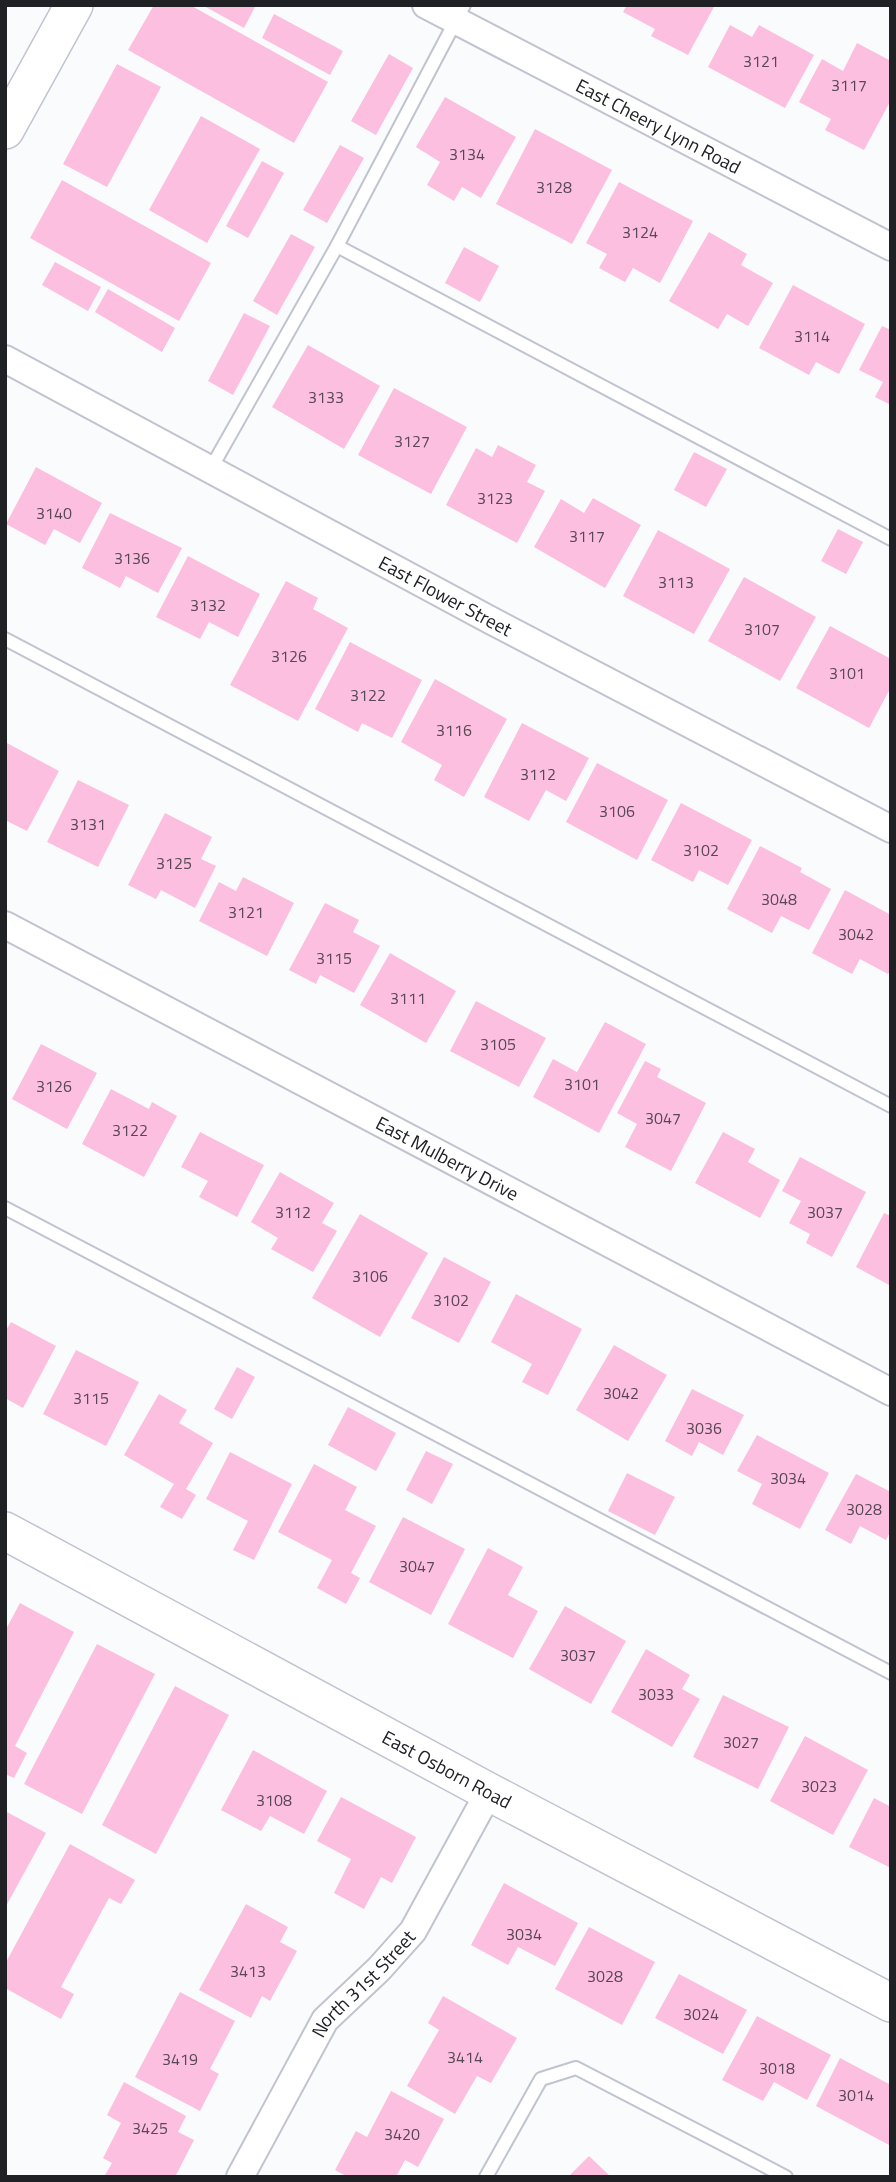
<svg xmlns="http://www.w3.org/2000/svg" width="896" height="2182" viewBox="0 0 896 2182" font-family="'Titillium Web',sans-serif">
	<rect width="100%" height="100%" fill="#fafbfd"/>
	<g fill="#fcbfe0">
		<polygon points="154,5 190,5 328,82 294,143 128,50"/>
		<polygon points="202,5 256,5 244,28"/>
		<polygon points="627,5 715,5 688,55 651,36 655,29 623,12"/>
		<polygon points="274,14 343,51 330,75 262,38"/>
		<polygon points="730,25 752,37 759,25 814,55 785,108 708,67"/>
		<polygon points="857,43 891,61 891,100 864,150 825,130 831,119 799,102 822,59 843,71"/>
		<polygon points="389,54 413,68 376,135 351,121"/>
		<polygon points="117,64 161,87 107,187 63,164"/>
		<polygon points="445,97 516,137 481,198 462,187 454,201 427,185 440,162 416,147"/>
		<polygon points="201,116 260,149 207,243 149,210"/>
		<polygon points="535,129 612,170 572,244 496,204"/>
		<polygon points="340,145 364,158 327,223 303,210"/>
		<polygon points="262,161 284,173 248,238 226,226"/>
		<polygon points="62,180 211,263 179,321 30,238"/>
		<polygon points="619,182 693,221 660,283 633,268 625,282 599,268 607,254 586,243"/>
		<polygon points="709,232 747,254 741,265 773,283 748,326 727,314 718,329 669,301"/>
		<polygon points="291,234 315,247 277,315 253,301"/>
		<polygon points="464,247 499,266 480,302 445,283"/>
		<polygon points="55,262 101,287 88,311 42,285"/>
		<polygon points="793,285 865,324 839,374 816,362 809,375 759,348"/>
		<polygon points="108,289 175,328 162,352 95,312"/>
		<polygon points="244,313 270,326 233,395 208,381"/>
		<polygon points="882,326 891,330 891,405 875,397 883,382 859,370"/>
		<polygon points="308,345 380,386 344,449 272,407"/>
		<polygon points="394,388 467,427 431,494 358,455"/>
		<polygon points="498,445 536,465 527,482 545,491 517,543 446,505 476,448 492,457"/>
		<polygon points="694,452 727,469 706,507 674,490"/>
		<polygon points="36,467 102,503 80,543 54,529 45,545 6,524"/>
		<polygon points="593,498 641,525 605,588 534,547 561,499 584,513"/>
		<polygon points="110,513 182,548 158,593 126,576 120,588 82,568"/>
		<polygon points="838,529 863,542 846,574 821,561"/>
		<polygon points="658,530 730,569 694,634 623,596"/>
		<polygon points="188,556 260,594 238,637 209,622 200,639 156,617"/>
		<polygon points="744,577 816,617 780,681 708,641"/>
		<polygon points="286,581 318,598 313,609 348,628 298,721 230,685"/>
		<polygon points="830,626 891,659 891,687 869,728 796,688"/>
		<polygon points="350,642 422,680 392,738 362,723 358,732 315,709"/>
		<polygon points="435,679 507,719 464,797 434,780 442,765 401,742"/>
		<polygon points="522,723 589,758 566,801 546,790 529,821 484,797"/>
		<polygon points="5,742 59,771 27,831 5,820"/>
		<polygon points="597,763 668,800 637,860 566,822"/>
		<polygon points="78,780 129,805 98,867 47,842"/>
		<polygon points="681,803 752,840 728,885 699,870 693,882 651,860"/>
		<polygon points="165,813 212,837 201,859 216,866 195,908 161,890 156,899 128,885"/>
		<polygon points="760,846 802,868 800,872 831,889 809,930 781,916 772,933 727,909"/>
		<polygon points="243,877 294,903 267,956 199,921 219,882 236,891"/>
		<polygon points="845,890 891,915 891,969 888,974 860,959 852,974 812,953"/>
		<polygon points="325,903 359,920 353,932 380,946 354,993 320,975 316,984 289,970"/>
		<polygon points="390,953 456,991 426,1043 360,1005"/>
		<polygon points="476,1001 546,1038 519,1087 450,1051"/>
		<polygon points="605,1022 646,1044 599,1133 533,1097 553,1059 577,1072"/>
		<polygon points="41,1044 97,1073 67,1129 12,1099"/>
		<polygon points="645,1061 661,1069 657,1077 706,1103 671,1171 625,1147 637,1124 617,1113"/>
		<polygon points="111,1089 149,1109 152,1102 177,1116 144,1177 82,1144"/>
		<polygon points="200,1132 264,1165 237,1217 199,1197 208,1181 181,1167"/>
		<polygon points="723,1132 755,1149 748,1162 780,1180 760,1218 695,1183"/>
		<polygon points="800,1157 866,1192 832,1257 806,1243 810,1234 789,1223 801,1201 782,1191"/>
		<polygon points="280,1172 334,1203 322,1223 337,1231 313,1272 271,1249 278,1238 251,1222"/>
		<polygon points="884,1213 891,1216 891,1286 856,1267"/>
		<polygon points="360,1214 428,1253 380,1337 312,1298"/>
		<polygon points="444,1257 491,1282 459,1343 411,1318"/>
		<polygon points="516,1294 582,1329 548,1395 522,1382 532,1364 491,1342"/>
		<polygon points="11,1322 56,1346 23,1408 5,1398 5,1332"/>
		<polygon points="614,1345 667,1375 628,1441 576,1410"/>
		<polygon points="76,1350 139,1382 106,1446 43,1414"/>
		<polygon points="237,1367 255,1377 232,1419 214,1409"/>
		<polygon points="692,1389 744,1415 723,1455 699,1442 692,1456 665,1441"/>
		<polygon points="159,1394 187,1410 179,1423 213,1443 186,1489 196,1495 182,1519 160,1507 174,1484 124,1455"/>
		<polygon points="348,1407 396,1433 376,1471 328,1445"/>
		<polygon points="757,1435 829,1473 800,1529 752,1504 762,1484 737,1471"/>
		<polygon points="426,1451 453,1464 432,1504 406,1490"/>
		<polygon points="230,1452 292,1484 254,1560 233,1550 248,1521 206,1499"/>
		<polygon points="314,1464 357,1487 345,1510 376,1526 351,1573 360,1578 346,1604 317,1588 332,1560 278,1532"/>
		<polygon points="627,1473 675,1497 655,1535 608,1511"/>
		<polygon points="856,1474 891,1492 891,1530 886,1540 860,1526 851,1544 825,1530"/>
		<polygon points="403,1517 465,1549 431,1615 369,1582"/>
		<polygon points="488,1548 523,1567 508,1595 538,1611 513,1658 448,1624"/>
		<polygon points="20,1603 74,1632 15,1746 27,1753 14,1778 5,1774 5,1631"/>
		<polygon points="565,1606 626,1641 591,1704 529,1669"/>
		<polygon points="97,1644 155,1674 82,1814 24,1784"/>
		<polygon points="646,1649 690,1675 682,1689 700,1699 672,1747 611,1712"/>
		<polygon points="175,1686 229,1715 156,1854 102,1825"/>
		<polygon points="723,1695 789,1727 758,1789 693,1757"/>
		<polygon points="805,1736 868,1770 833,1835 770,1801"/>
		<polygon points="253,1750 327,1791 304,1834 270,1816 261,1831 221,1810"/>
		<polygon points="341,1797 416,1837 392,1883 381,1877 364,1909 334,1893 351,1859 317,1841"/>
		<polygon points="874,1798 891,1807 891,1868 849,1847"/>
		<polygon points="5,1811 46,1833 5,1908"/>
		<polygon points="70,1844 135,1880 121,1904 109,1898 61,1987 74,1994 61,2019 5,1988 5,1964"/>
		<polygon points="504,1883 578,1923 555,1966 518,1947 508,1965 471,1945"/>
		<polygon points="246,1904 288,1927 280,1942 297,1951 270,2001 262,1996 251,2018 199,1990"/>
		<polygon points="589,1927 655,1962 622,2025 555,1989"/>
		<polygon points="679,1974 747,2010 723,2054 655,2018"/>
		<polygon points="180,1992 235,2021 210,2069 219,2074 200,2111 135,2077"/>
		<polygon points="443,1996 517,2038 491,2083 477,2076 455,2114 407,2086 439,2030 428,2023"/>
		<polygon points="757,2016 831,2055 807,2100 774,2082 763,2101 722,2080"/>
		<polygon points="840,2058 891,2085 891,2146 816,2106"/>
		<polygon points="124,2082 186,2116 178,2132 194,2140 175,2177 104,2177 112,2163 103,2158 121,2123 107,2115"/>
		<polygon points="391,2091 444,2119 418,2167 405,2160 396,2177 348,2177 335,2170 356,2131 367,2137"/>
		<polygon points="589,2156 611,2177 568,2177"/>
	</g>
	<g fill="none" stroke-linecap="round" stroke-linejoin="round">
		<g stroke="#c1c4d0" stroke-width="16">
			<g id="service">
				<polyline points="337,246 891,539"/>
				<polyline points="210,470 337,246 464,5"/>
				<polyline points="5,639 891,1106"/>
				<polyline points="5,1208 891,1673"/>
				<polyline points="486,2177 541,2079 576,2068 786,2177"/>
			</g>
		</g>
		<g stroke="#c1c4d0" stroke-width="30">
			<g id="minor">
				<path id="s1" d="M426,5L891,247"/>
				<path id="s2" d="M5,359L492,621L891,829"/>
				<path id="s3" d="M5,925L891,1392"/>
				<path id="s4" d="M240,2177L325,2020L379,1969L413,1931L489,1792"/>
			</g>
		</g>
		<g stroke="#c1c4d0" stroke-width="40">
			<g id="secondary">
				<polyline points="5,130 74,5"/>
				<path id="s5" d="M5,1531L489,1792L891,2003"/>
			</g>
		</g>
		<use href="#service" stroke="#fff" stroke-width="12"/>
		<use href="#minor" stroke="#fff" stroke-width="26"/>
		<use href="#secondary" stroke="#fff" stroke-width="37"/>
	</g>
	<g text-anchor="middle" stroke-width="6" stroke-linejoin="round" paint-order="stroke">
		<g font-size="16" fill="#574854">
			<text x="761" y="67">3121</text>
			<text x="849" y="91">3117</text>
			<text x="467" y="160">3134</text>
			<text x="554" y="193">3128</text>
			<text x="640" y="238">3124</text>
			<text x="812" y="342">3114</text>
			<text x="326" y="403">3133</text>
			<text x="412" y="447">3127</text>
			<text x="495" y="504">3123</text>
			<text x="54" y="519">3140</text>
			<text x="587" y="542">3117</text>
			<text x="132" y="564">3136</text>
			<text x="676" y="588">3113</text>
			<text x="208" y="611">3132</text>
			<text x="762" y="635">3107</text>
			<text x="289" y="662">3126</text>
			<text x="847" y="679">3101</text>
			<text x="368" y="701">3122</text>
			<text x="454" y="736">3116</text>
			<text x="538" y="780">3112</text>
			<text x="617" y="817">3106</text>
			<text x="88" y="830">3131</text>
			<text x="701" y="856">3102</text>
			<text x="174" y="869">3125</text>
			<text x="779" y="905">3048</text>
			<text x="246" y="918">3121</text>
			<text x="856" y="940">3042</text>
			<text x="334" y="964">3115</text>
			<text x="408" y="1004">3111</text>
			<text x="498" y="1050">3105</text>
			<text x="582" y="1090">3101</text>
			<text x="54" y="1092">3126</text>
			<text x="663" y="1124">3047</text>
			<text x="130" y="1136">3122</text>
			<text x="293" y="1218">3112</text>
			<text x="825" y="1218">3037</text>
			<text x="370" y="1282">3106</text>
			<text x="451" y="1306">3102</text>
			<text x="621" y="1399">3042</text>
			<text x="91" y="1404">3115</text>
			<text x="704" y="1434">3036</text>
			<text x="788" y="1484">3034</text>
			<text x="864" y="1515">3028</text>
			<text x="417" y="1572">3047</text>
			<text x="578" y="1661">3037</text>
			<text x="656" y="1700">3033</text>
			<text x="741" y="1748">3027</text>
			<text x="819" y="1792">3023</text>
			<text x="274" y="1806">3108</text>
			<text x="524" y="1940">3034</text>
			<text x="248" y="1977">3413</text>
			<text x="605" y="1982">3028</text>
			<text x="701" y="2020">3024</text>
			<text x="465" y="2063">3414</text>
			<text x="180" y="2065">3419</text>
			<text x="777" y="2074">3018</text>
			<text x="856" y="2101">3014</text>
			<text x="150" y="2134">3425</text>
			<text x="402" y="2140">3420</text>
		</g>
		<g font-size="19" fill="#202125" stroke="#fff">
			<text dy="7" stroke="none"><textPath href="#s1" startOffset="262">East Cheery Lynn Road</textPath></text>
			<text dy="7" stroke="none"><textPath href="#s2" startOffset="500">East Flower Street</textPath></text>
			<text dy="7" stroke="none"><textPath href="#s3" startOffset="500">East Mulberry Drive</textPath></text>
			<text dy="7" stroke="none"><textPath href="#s5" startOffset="502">East Osborn Road</textPath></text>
			<text dy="7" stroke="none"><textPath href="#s4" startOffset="231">North 31st Street</textPath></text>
		</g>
	</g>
	<rect width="896" height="2182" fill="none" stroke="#202125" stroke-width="14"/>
</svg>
